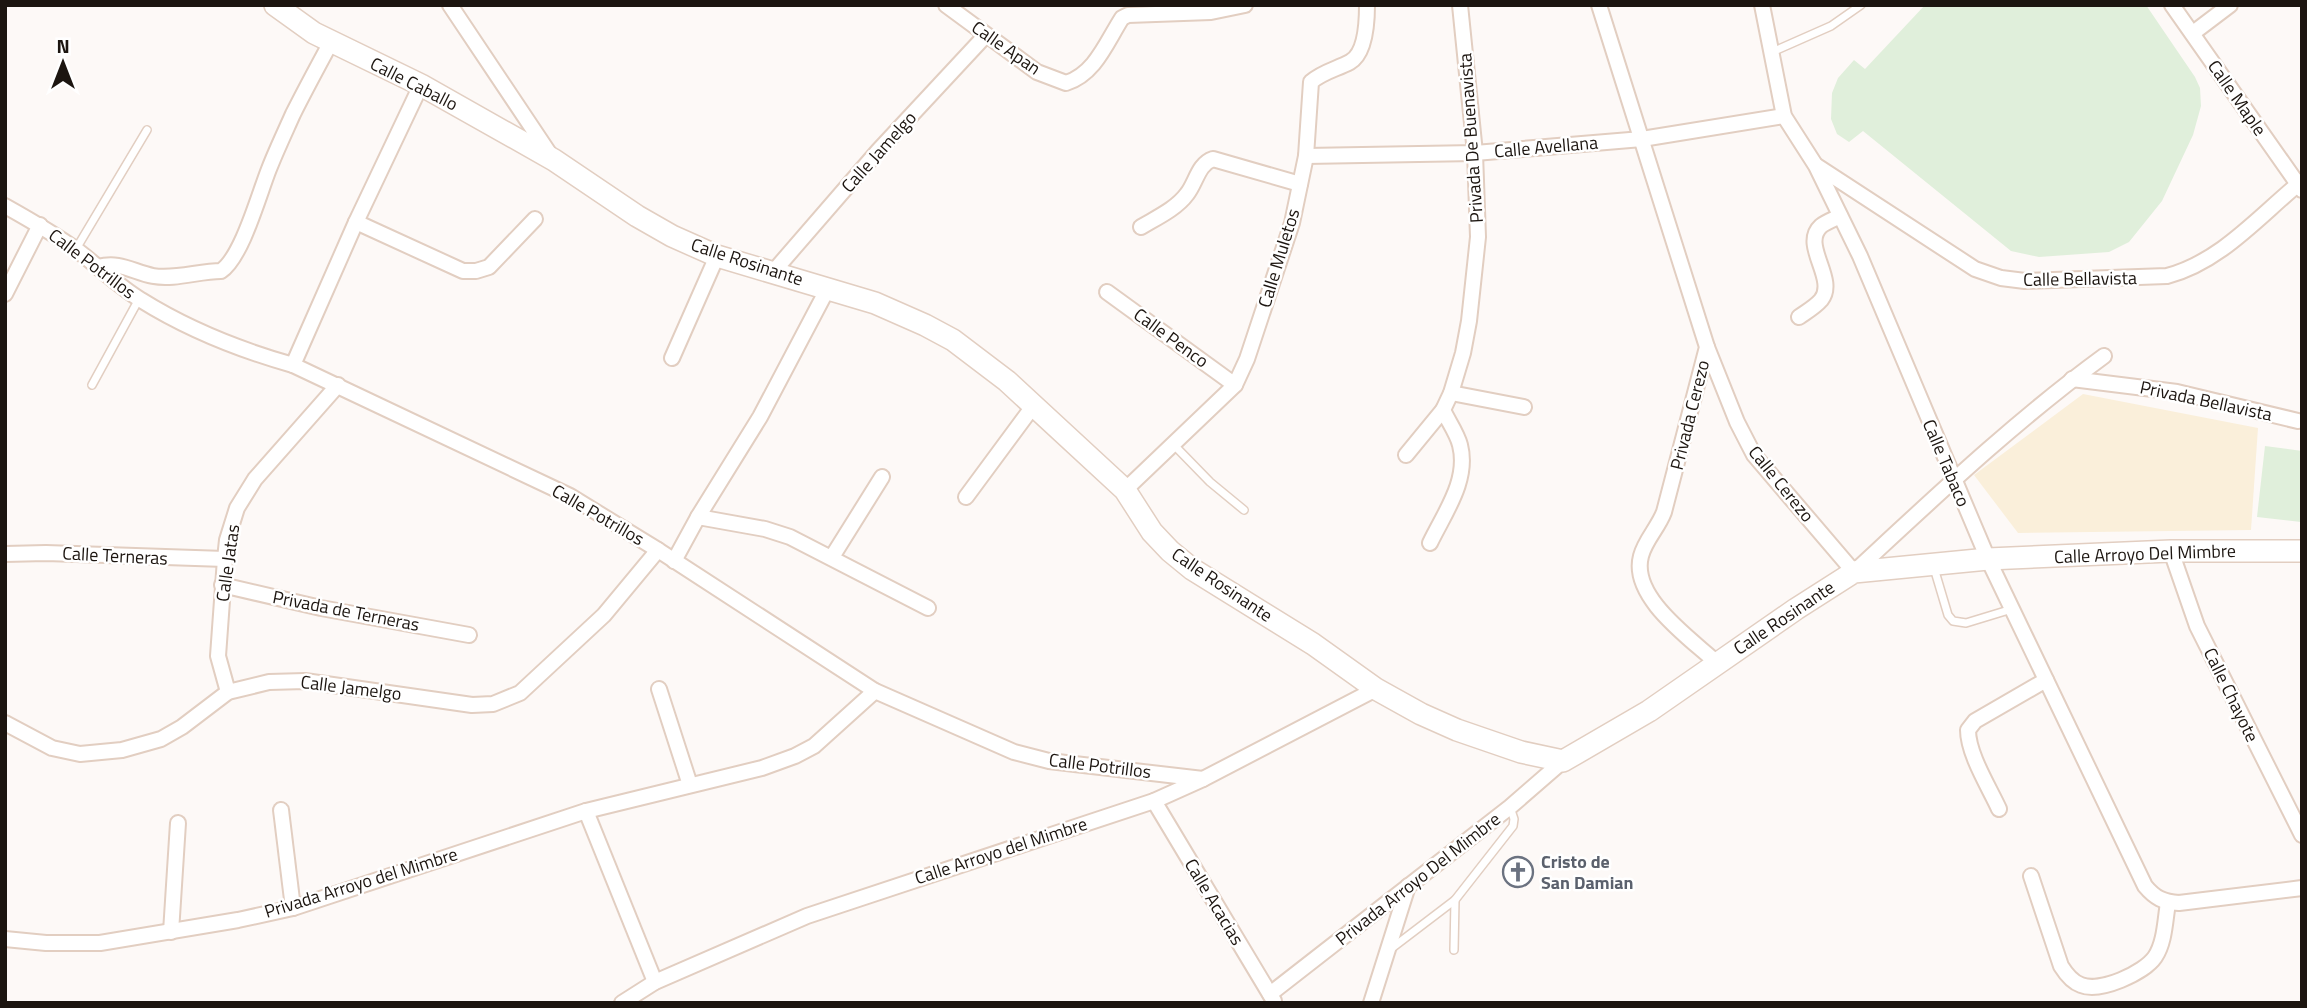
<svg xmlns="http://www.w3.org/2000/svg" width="2307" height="1008" viewBox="0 0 2307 1008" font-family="'Titillium Web',sans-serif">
	<rect width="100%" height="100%" fill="#fdf9f7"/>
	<polygon fill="#faefda" points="2083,394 2258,428 2251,530 2018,533 1974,475"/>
	<g fill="#e0efdb">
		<polygon points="1925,5 2146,5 2195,77 2200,88 2201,106 2193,135 2162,201 2129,242 2109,252 2039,257 2011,251 1863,131 1849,142 1837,134 1831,119 1832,93 1838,78 1854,60 1865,69"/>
		<polygon points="2265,446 2302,451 2301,522 2257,517"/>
	</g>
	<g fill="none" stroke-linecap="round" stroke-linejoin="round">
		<g stroke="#e2cec1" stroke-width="10">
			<g id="lane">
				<polyline points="1772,52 1831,26 1861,5"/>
				<polyline points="76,249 147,130"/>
				<polyline points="92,385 139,299"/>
				<polyline points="1173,444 1210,482 1244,510"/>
				<polyline points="1934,568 1948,615 1953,621 1966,623 2012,609"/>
				<polyline points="1392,948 1455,900"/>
				<polyline points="1454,950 1455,900 1513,826 1514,819 1510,807"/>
			</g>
		</g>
		<g stroke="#e2cec1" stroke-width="18">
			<g id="street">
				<polyline points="450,5 551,156"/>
				<path d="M946,5L1037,72L1066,83C1095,74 1106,43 1122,18L1128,15L1211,12L1245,5"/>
				<path d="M1599,5L1707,347L1664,512C1658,528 1645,540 1641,556C1630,597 1690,638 1717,663"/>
				<path d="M1762,5L1784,116L1816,166L1860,256L1988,559L2145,886C2155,898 2163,902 2179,903L2302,888"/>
				<polyline points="2172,5 2302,190"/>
				<polyline points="2193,33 2230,5"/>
				<polyline points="1306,156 1475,153 1642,139 1784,116"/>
				<path d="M1817,166L1975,269L2001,278L2025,281L2167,276C2221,262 2260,215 2302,181"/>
				<path d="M5,206C30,220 55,234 78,251C99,267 119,287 141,300C189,330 240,350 293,365L570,496L658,550L875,691L1014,752L1049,761L1203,779"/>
				<polyline points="356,222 463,271 476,271 489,267 535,219"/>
				<path d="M1141,227C1156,218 1176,209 1187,194C1196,183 1198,164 1213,159L1300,184"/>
				<path d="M98,267C120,261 133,272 153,276C175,280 199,271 221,271C242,257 259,194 269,169C276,151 285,132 293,114C305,90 318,66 331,42"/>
				<polyline points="774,271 878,151 986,35"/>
				<polyline points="1107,292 1235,385"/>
				<polyline points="5,294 40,225"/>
				<path d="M1799,317C1806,312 1815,307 1821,300C1838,279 1800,245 1821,226C1826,222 1834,219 1840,216"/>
				<path d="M1707,347L1737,422L1754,455L1854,572C1934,498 2015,421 2104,356"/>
				<polyline points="672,358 717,256"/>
				<polyline points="293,365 356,222 421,85"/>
				<polyline points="2072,379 2177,392 2298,421"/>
				<polyline points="1451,393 1524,407"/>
				<polyline points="1406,455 1443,410 1451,393 1463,353 1469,321 1478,237 1475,153 1460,5"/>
				<path d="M1125,490L1235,385L1247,359L1292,223L1306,156L1311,82C1322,72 1337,69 1350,62C1366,53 1367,21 1367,5"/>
				<polyline points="966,497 1034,405"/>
				<polyline points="698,517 765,529 790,537 928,608"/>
				<path d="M1430,543C1445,512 1469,480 1460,445C1457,433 1448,421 1443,410"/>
				<polyline points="2171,551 2197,626 2302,835"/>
				<polyline points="5,554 46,553 225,559"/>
				<polyline points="832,557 882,477"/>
				<polyline points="674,561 698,517 760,417 828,288"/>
				<polyline points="222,585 321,608 469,635"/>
				<polyline points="659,689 690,785"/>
				<polyline points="228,692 218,656 225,559 227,540 237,508 255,479 338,385"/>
				<polyline points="5,723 52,748 80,754 122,750 161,739 182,727 228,692 269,682 305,681 472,705 493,704 520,693 604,615 658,550"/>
				<polyline points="1154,801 1274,1001"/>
				<path d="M1999,809C1989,787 1968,754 1968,730L1975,721L2046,680"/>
				<polyline points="281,810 293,908"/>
				<polyline points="586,811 655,982"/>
				<path d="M2031,876L2061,966C2066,974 2072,982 2081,985C2100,993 2144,973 2155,957C2165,942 2165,920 2168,903"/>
				<polyline points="171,932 178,823"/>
				<polyline points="5,939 46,943 100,943 238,920 293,908 586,811 762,768 795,756 814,746 875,691"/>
				<polyline points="1270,994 1510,807 1563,761"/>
				<polyline points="622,1003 655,982 807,916 1154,801 1203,779 1376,689"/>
				<polyline points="1371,1003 1408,886"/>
			</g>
		</g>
		<g stroke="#e2cec1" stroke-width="24">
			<polyline id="secondary" points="275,5 314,33 421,85 554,160 637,216 672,236 717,256 875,303 925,325 953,340 1007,381 1125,490 1152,532 1170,551 1192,569 1313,644 1376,689 1421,714 1457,730 1521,752 1563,761 1649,711 1796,609 1854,572 1988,559 2171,551 2302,551"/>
		</g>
		<use href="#lane" stroke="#fff" stroke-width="7"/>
		<use href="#street" stroke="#fff" stroke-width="14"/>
		<use href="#secondary" stroke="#fff" stroke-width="21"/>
	</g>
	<defs>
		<g id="church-ring" transform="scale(1.575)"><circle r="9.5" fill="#fff" stroke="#6b7280" stroke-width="1.5"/><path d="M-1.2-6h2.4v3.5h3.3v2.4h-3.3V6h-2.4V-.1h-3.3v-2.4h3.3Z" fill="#6b7280"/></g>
	</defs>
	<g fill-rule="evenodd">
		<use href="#church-ring" x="1518" y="872"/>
	</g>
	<g text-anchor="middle" stroke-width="5" stroke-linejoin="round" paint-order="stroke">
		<g font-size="18" fill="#1c1510" stroke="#fff">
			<text transform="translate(1006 48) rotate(35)" y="6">Calle Apan</text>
			<text transform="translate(414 84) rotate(27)" y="6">Calle Caballo</text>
			<text transform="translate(2237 98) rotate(55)" y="6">Calle Maple</text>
			<text transform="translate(1471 138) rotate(-94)" y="6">Privada De Buenavista</text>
			<text transform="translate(1546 147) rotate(-5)" y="6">Calle Avellana</text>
			<text transform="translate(879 152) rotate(-48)" y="6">Calle Jamelgo</text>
			<text transform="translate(1279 258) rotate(-73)" y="6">Calle Muletos</text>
			<text transform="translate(747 262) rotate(18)" y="6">Calle Rosinante</text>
			<text transform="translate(92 264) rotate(37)" y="6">Calle Potrillos</text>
			<text transform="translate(2080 279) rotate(-1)" y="6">Calle Bellavista</text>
			<text transform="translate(1171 338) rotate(36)" y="6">Calle Penco</text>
			<text transform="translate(2206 401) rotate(12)" y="6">Privada Bellavista</text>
			<text transform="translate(1690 415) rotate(-76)" y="6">Privada Cerezo</text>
			<text transform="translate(1946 463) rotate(67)" y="6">Calle Tabaco</text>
			<text transform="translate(1781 484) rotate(51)" y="6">Calle Cerezo</text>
			<text transform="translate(598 515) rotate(30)" y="6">Calle Potrillos</text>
			<text transform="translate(2145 554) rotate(-2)" y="6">Calle Arroyo Del Mimbre</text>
			<text transform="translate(115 556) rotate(3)" y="6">Calle Terneras</text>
			<text transform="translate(228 563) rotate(-82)" y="6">Calle Jatas</text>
			<text transform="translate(1222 585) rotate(34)" y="6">Calle Rosinante</text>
			<text transform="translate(346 611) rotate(11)" y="6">Privada de Terneras</text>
			<text transform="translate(1784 618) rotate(-34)" y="6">Calle Rosinante</text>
			<text transform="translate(351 688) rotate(7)" y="6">Calle Jamelgo</text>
			<text transform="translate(2231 695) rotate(64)" y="6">Calle Chayote</text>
			<text transform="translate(1100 766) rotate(7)" y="6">Calle Potrillos</text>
			<text transform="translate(1001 851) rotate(-18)" y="6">Calle Arroyo del Mimbre</text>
			<text transform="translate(1418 879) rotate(-38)" y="6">Privada Arroyo Del Mimbre</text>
			<text transform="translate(361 883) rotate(-17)" y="6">Privada Arroyo del Mimbre</text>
			<text transform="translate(1214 902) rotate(59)" y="6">Calle Acacias</text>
		</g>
		<g font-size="18" font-weight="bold" fill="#5b616d" stroke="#fff" text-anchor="start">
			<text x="1541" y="868">Cristo de<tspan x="1541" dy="21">San Damian</tspan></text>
		</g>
	</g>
	<rect width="2307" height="1008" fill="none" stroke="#1c1510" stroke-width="14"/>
	<g transform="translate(63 63)" stroke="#ffffff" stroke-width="5" paint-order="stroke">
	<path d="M0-5L12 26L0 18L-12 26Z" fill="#1c1510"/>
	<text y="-10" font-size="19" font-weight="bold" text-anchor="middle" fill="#1c1510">N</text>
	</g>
</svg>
